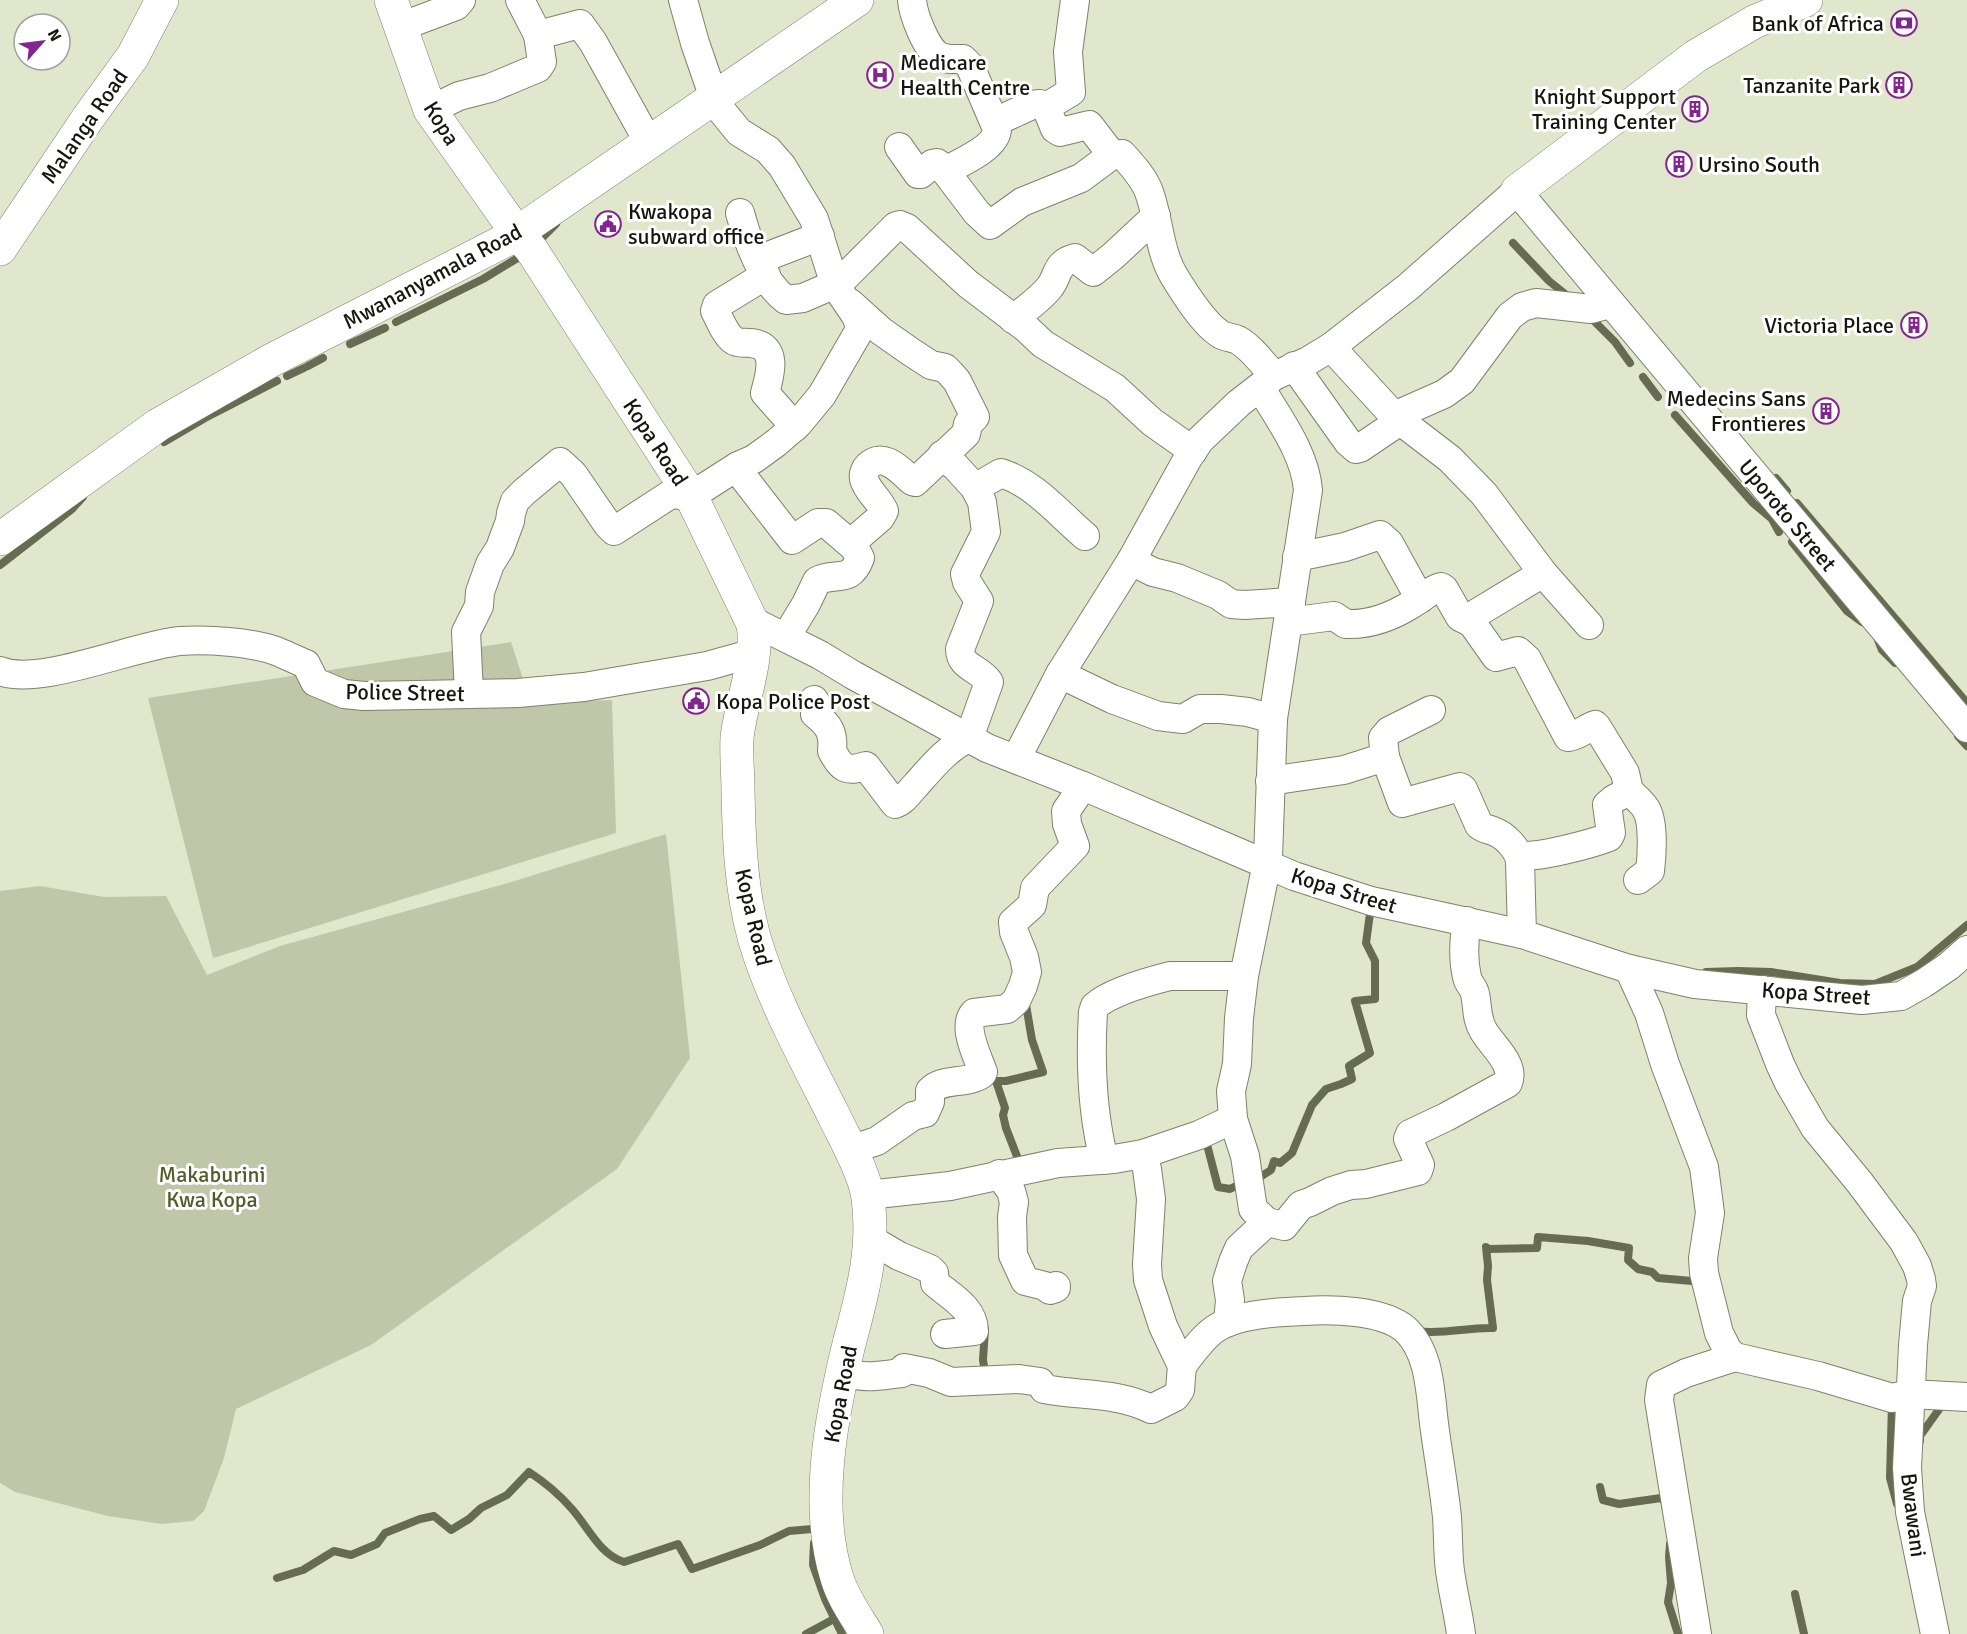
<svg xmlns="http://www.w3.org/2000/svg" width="1967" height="1634" viewBox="0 0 1967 1634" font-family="Signika,sans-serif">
	<rect width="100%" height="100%" fill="#e1e7cc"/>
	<g fill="#c0c6a8">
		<polygon points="511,642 531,703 612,700 616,833 213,958 148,698"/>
		<polygon points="666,834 690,1058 617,1169 371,1345 236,1409 224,1458 204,1511 193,1521 162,1524 108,1516 15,1492 0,1483 0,891 40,886 104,897 166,896 207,975 280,946 508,883"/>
	</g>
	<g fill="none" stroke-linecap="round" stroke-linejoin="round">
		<g stroke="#666b52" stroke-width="8">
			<polyline points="537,243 556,224"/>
			<polyline points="1513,243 1549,281 1569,297"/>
			<polyline points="1594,321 1615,342 1630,363"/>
			<polyline points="396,322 483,279 526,253"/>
			<polyline points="350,344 385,328"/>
			<polyline points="308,366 323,358"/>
			<polyline points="287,376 304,368"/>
			<polyline points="1643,377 1658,397"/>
			<polyline points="1675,415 1753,503 1772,519 1779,532"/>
			<polyline points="164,442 205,418 277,381"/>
			<polyline points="1776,478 1787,491"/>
			<polyline points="1797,503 1967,703"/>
			<polyline points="1792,542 1847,611 1862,622"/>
			<polyline points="0,565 72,509 83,497"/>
			<polyline points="1878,640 1882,650 1895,663"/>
			<polyline points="1958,736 1967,746"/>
			<polyline points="1706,972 1738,971 1771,972 1840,983 1875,984 1917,967 1967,925"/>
			<polyline points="1205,1137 1218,1187 1230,1189 1238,1185 1242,1190"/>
			<polyline points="1022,1164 1020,1164 1006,1128 1003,1115 1005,1108 996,1081 1006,1081 1043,1072 1032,1040 1025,999"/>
			<polyline points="1254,1181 1271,1170 1274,1161 1280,1163 1292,1153 1312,1105 1326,1089 1341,1084 1352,1079 1349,1066 1370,1053 1355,1001 1375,999 1375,961 1366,943 1371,906"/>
			<polyline points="985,1329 983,1360 985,1373"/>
			<path d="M1417,1331C1442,1335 1468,1327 1493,1328L1487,1280L1488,1266L1486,1247L1489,1249L1537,1248L1538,1237L1588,1241L1629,1248L1628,1260L1638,1269L1652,1272L1658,1278L1692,1281L1700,1279"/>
			<polyline points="1892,1403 1890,1478 1897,1504"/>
			<polyline points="1920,1441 1920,1436 1945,1401"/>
			<polyline points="1600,1487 1603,1500 1619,1504 1661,1498 1665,1502 1665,1506"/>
			<polyline points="814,1543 813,1565 825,1599 842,1634"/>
			<polyline points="1670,1544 1669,1557 1671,1583 1668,1602 1678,1634"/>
			<path d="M277,1578L303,1570L334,1551L351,1555L377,1544L385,1533L420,1519L434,1516L451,1530L469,1519L481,1508L507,1495L529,1472C546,1483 559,1494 572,1509C588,1527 600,1555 624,1562L678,1544L692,1569L760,1545L789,1531L812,1529"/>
			<polyline points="1795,1594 1804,1634"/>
			<polyline points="806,1634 834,1619"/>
		</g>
		<g stroke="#7e826a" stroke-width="30">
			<g id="minor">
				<polyline points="520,0 538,35 580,24 593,42 649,143"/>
				<path d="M912,0C913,14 926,49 939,56C946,60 955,59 963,59L970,66L997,129C997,147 960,163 945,171"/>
				<path d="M1075,0L1068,52L1071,92L1046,107L1055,129L1060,132L1089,125L1112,155L1122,154C1132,165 1144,178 1149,192C1159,219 1159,251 1174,276C1185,294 1203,323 1220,334C1226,338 1232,337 1238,340C1252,348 1263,364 1274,376"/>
				<polyline points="400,27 456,6 461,0"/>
				<polyline points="430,110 459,96 490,88 538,68 542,62 538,35"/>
				<polyline points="995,122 1032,105 1040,104 1046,107"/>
				<polyline points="899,147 918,174 921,174 932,164 937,163 942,167 977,213 990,225 1022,202 1081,178 1112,155"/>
				<path d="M740,213C748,242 762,282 786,300L803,298L840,282L896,226L900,225L907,228L968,284L1026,328L1043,344L1115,388L1152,422L1193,451"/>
				<polyline points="758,260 820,236"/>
				<path d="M766,275L717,305L715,311C720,320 725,334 733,340C738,344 745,342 751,343C779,346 770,375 765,393L795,427"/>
				<path d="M850,303L881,331L911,352L931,365L945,368L950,373L957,381L975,417L968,424L966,434L915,482L912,481C901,471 884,451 868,466C865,469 863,474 864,479C867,491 879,499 884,511L880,518L851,543"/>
				<path d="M1013,319C1025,310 1039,300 1049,288C1059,276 1055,263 1075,258L1093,272L1113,256L1156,216"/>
				<polyline points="1331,347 1394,416 1450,459 1484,494 1543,573"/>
				<polyline points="1294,366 1348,442 1356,449 1360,448 1400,421"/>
				<path d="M1260,387C1279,419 1305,453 1308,490L1273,719L1268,858L1244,976L1239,1018L1237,1064L1231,1091L1233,1119L1245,1156L1253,1209L1267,1222L1284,1226L1301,1205L1310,1202L1332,1191L1351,1185L1366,1184L1418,1171L1420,1165L1408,1139L1410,1134L1446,1117L1508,1083C1516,1064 1491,1045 1483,1030C1476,1018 1478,1007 1475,994C1474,987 1468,984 1467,977C1463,960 1464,938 1467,921"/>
				<polyline points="1394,416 1444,394 1462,381 1510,316 1522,307 1536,303 1591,309 1610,304"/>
				<path d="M942,455L956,467L975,488L1001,473C1035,484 1058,513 1085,536"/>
				<path d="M738,466L744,478L792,540L818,523H826L854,547L860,558C850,585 836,571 817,581L806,604L786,637"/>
				<polyline points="1297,557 1345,547 1380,535 1389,543 1420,599"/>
				<polyline points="1131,561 1153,572 1177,578 1218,595 1231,604 1245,605 1291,602"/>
				<polyline points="1467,619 1543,573 1589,625"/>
				<polyline points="752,621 820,655 853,675 987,748 1083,786 1294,876 1371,901 1522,934 1629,969 1695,984 1862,1000 1901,996 1924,983 1949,966 1967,950"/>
				<path d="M1288,622L1334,616L1346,624C1369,625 1393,616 1412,604C1422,598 1430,590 1441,587L1444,589L1460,617L1472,623L1496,657L1518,651L1527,659L1568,737C1578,736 1586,728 1595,725L1597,727L1625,773L1629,791"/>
				<path d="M0,671C39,687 135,645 180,641C208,639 250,642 276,651C286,655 296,660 306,664L315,682L344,694L364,696L518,693L584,687L707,666L754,653"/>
				<polyline points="1060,674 1112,699 1158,716 1183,719 1200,709 1221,709 1248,712 1273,719"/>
				<polyline points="469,693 466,632 479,606 480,592 490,564 500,548 510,521 511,513 515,501 524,492 560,462 573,474 608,525 614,531 671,494 691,496 738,466 754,459 776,443 798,424 822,395 859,331 859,324 856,316 835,285 814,219 782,166 768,150 739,132 716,104 695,43 683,0"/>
				<path d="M814,700L816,703L815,714C829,725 834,733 832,751C842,769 846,772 866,766L895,804C904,801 909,792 916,785C931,768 948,747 969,738L989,682C980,668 960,668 960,649L979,601L967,582L965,574L986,532L982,502L975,488"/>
				<path d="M1385,757L1402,803L1460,787L1463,789L1479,825C1484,829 1488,829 1493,831C1505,835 1518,849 1520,861L1522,934"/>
				<polyline points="1016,759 1060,674 1131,561 1188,458 1200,440 1239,403 1274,376 1308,361 1331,347 1408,287 1517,191 1967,728"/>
				<polyline points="1270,781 1344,770 1385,757 1383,738 1389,731 1431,710"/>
				<path d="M1519,855C1532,860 1594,843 1609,837L1611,833L1607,805L1614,799L1629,791C1635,797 1642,802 1646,809C1654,822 1652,855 1650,871L1638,880"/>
				<polyline points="1629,969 1649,1013 1665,1064 1704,1167 1710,1213 1703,1258 1704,1273 1719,1333 1728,1351 1735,1357 1818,1376 1892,1398 1910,1394 1967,1397"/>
				<polyline points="1762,990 1761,1015 1780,1064 1789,1083 1815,1128 1860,1183 1904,1242 1917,1266 1921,1279 1922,1286 1917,1301 1913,1345 1907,1468 1910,1512 1935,1634"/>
				<path d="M850,1150L877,1141L913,1116L925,1113L930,1102V1091C943,1077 966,1085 982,1074L983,1072C977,1055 962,1027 974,1013L1007,1009L1016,1001L1023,986L1027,972L1024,957L1014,932L1013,922L1032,905L1035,888L1075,846L1067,824L1066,811L1083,786"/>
				<path d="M1104,1160C1092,1112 1090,1062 1093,1012L1095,1006C1111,992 1150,981 1170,976H1244"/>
				<polyline points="999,1174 1011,1191 1014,1202 1012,1217 1013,1255 1025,1281 1045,1286 1050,1290 1056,1288 1056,1286"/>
				<polyline points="868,1195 950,1186 1058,1163 1114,1159 1143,1154 1199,1135 1233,1119"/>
				<path d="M870,1239L899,1256L930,1269L934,1273L935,1283C950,1296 974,1308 974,1331L945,1334"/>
				<polyline points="1228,1322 1230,1300 1227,1281 1233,1262 1239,1248 1267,1222"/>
				<path d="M1182,1366C1192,1353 1202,1338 1215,1329C1237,1314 1278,1312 1304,1311C1332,1309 1382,1310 1405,1329C1432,1354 1430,1398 1435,1431C1439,1460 1444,1488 1447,1517C1448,1532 1448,1547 1449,1562C1451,1586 1458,1610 1461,1634"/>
				<path d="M842,1372C868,1379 876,1376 902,1373L904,1368L929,1373L951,1382L1019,1379L1040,1382L1044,1389C1080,1396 1117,1392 1151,1409L1175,1397L1180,1390L1182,1366L1163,1326L1148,1280L1147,1264L1151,1199L1147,1169L1143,1154"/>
				<polyline points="1697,1634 1659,1400 1661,1385 1686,1373 1735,1357"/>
			</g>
		</g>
		<g stroke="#7e826a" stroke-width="34">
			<g id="tertiary">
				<path d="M391,0L430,110L517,233L531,249L691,496L753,624C759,662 741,700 737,738C736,755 738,774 738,791C739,840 741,890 754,937C771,997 806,1060 834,1116C845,1139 865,1174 868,1198C875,1250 862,1295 849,1344C831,1417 814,1505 837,1578C843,1598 856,1616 867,1634"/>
				<polyline points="1517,191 1696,56 1754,22 1806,0"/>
				<polyline points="0,249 88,118 133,56 162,0"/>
				<polyline points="0,539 158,425 270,361 508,239 857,0"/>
			</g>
		</g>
		<use href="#minor" stroke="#fff" stroke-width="28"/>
		<use href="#tertiary" stroke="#fff" stroke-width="33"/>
	</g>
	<defs>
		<g id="bank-ring" transform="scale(1.35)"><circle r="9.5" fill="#fff" stroke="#822590" stroke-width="1.5"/><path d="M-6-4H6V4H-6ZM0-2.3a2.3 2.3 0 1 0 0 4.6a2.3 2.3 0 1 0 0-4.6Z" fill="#822590"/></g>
		<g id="hospital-ring" transform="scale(1.35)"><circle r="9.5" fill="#fff" stroke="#822590" stroke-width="1.5"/><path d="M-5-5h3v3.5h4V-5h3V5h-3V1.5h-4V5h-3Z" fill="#822590"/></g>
		<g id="building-ring" transform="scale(1.35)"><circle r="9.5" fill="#fff" stroke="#822590" stroke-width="1.5"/><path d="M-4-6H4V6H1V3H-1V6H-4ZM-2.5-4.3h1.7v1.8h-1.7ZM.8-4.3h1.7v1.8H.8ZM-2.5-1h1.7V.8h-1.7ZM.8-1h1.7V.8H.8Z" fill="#822590"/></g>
		<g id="civic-ring" transform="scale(1.35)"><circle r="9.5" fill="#fff" stroke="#822590" stroke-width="1.5"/><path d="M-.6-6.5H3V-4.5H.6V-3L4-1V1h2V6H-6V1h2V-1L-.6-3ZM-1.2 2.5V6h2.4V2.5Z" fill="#822590"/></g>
	</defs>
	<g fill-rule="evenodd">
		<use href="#bank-ring" x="1904" y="23"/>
		<use href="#hospital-ring" x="880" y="75"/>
		<use href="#building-ring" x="1899" y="85"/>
		<use href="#building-ring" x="1695" y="109"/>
		<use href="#building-ring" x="1679" y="164"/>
		<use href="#civic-ring" x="608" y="224"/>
		<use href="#building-ring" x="1914" y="325"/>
		<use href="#building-ring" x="1826" y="411"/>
		<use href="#civic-ring" x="696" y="701"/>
	</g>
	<g text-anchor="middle" stroke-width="6" stroke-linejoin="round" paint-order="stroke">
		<g font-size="22" fill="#15160d" stroke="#fff" text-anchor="end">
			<text x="1884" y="31">Bank of Africa</text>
			<text x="900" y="70" text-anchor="start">Medicare<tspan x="900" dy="25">Health Centre</tspan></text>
			<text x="1880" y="93">Tanzanite Park</text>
			<text x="1676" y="104">Knight Support<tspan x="1676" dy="25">Training Center</tspan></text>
			<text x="1698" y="172" text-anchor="start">Ursino South</text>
			<text x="628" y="219" text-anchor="start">Kwakopa<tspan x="628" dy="25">subward office</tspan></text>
			<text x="1894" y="333">Victoria Place</text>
			<text x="1806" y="406">Medecins Sans<tspan x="1806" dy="25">Frontieres</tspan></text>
			<text x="716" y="709" text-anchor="start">Kopa Police Post</text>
		</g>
		<g font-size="22" fill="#15160d" stroke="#fff">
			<text transform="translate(442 123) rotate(58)" y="8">Kopa</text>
			<text transform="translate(84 126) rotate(-55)" y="8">Malanga Road</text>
			<text transform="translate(432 276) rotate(-28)" y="8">Mwananyamala Road</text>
			<text transform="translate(656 442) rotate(57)" y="8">Kopa Road</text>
			<text transform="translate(1788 515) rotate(50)" y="8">Uporoto Street</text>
			<text transform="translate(405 692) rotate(1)" y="8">Police Street</text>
			<text transform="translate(1344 890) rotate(17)" y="8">Kopa Street</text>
			<text transform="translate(754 917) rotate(77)" y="8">Kopa Road</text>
			<text transform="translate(1816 993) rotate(4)" y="8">Kopa Street</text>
			<text transform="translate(840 1394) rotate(-79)" y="8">Kopa Road</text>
			<text transform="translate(1914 1515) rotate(83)" y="8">Bwawani</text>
		</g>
		<g font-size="22" fill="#545b28" stroke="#fff">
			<text x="212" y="1182">Makaburini<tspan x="212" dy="25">Kwa Kopa</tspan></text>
		</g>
	</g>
	<g transform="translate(42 42) rotate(62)"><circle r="28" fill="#ffffff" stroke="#a1a29e" stroke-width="1.5"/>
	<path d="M0-4.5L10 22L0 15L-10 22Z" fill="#822590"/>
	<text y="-9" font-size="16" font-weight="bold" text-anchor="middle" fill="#15160d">N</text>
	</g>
</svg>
